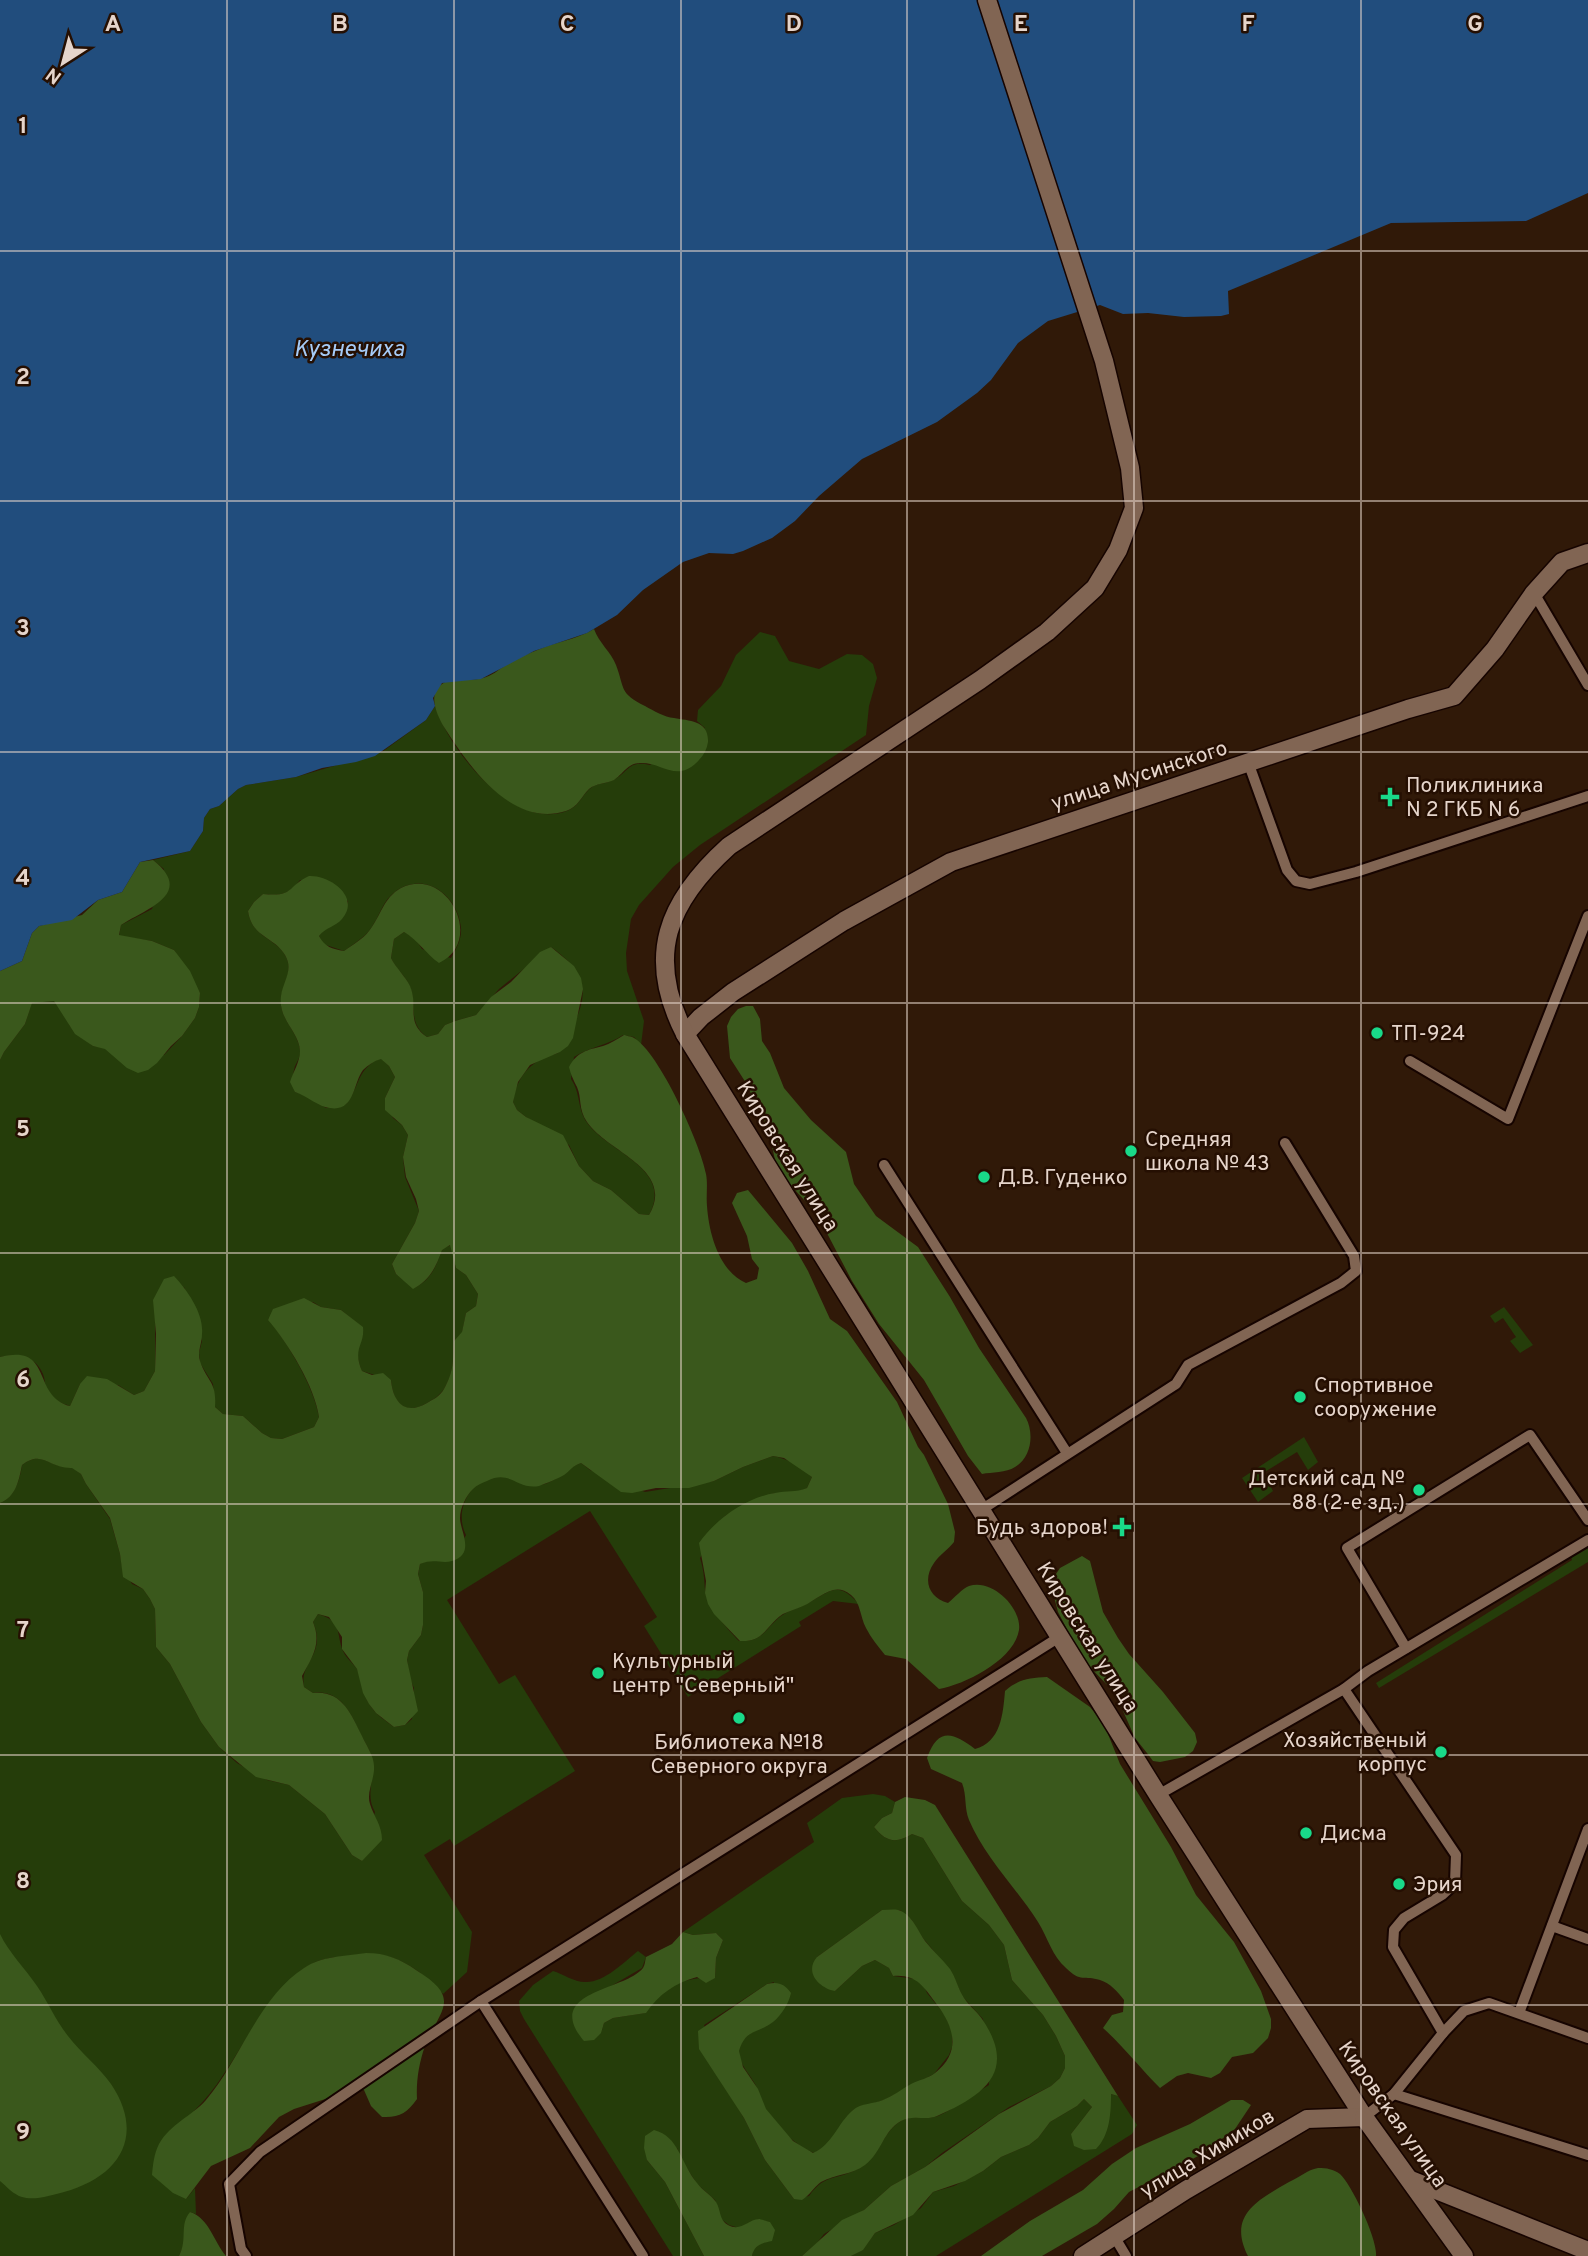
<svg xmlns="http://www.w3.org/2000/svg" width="1588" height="2256" viewBox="0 0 1588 2256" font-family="Overpass,sans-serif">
	<rect width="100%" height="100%" fill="#301908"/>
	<g fill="#253d0a" fill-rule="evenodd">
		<path d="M760,632L775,636L789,661L819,669L847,654L862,655L873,664L877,678L869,706L866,735L700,845L673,867L639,905L631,919L626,953L627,971L644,1021L641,1045L634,1037L623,1035C608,1045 590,1047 574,1057L571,1079C581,1093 577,1110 588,1124C610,1153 674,1169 649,1215L639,1214L611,1190L593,1181L579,1166L569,1145L526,1117L517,1110L513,1102C516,1080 527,1065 547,1056C552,1055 558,1054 561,1050C566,1045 568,1036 571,1030C591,991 586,972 551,947L499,989L476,1015L455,1021L445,1025L438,1034L427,1037C405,1021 420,1002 407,981C402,973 395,967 391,958L394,939L404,932L415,938L422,949L451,958C456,949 462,939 461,928C459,901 433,875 405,886C381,897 383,913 369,931C362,939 352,945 344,951L323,944L319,936C330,920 345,925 348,901L300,880C289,895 280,896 263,894L254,902L248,911C252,939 279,938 287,959C293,974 281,986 281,1001C280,1019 298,1032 300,1050C301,1059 295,1063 294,1070C292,1076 295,1086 295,1092L306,1095L326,1108L346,1104C361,1085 356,1069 381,1058L389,1066L395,1077L385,1098L393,1118L402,1125L408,1135L403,1157L405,1177L419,1211L415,1223L392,1264L396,1274L414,1288C431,1280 436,1267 442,1249L451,1245L456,1268L466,1275L478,1294L476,1306L466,1313L462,1333L454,1341C453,1360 454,1372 444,1389C439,1396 434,1399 427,1403C405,1416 393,1403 391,1380L362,1371C359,1364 356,1354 358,1345C361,1337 364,1336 362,1327L341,1310L321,1307L313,1302L268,1319C288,1343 314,1387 319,1417L314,1427L282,1439L271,1438L262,1433L243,1416L223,1414L215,1407L213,1384L200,1363L199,1353L202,1341L184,1287L155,1322V1371L144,1391L134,1395L118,1385L80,1384L70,1406C61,1403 52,1400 47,1391C45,1386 45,1379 43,1374C36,1356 17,1353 0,1357V1060L4,1052L25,1024L32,1002L54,1001L66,1017L70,1026L93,1046L164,1055L182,1036L195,1018L199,1007L200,993L174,950L152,941L119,936L121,925L152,909L164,869L153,860L190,851L203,831L204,818L210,809L219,806L238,789L246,785L296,777L382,752L426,720L435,706C449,750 515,834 569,810C580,805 583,793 592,787C598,783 606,784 613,780C630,772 627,760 650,765L705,728L697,721L698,710L721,686L736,655Z"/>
		<polygon points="1504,1307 1533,1345 1520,1353 1510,1341 1516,1337 1503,1318 1495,1323 1490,1316"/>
		<polygon points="1304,1437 1318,1462 1308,1470 1297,1452 1263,1473 1273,1491 1258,1502 1242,1478"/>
		<path d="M773,1456C788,1459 801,1466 812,1477L807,1488L796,1493H775L754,1500L725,1516L700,1558C704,1571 704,1577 705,1590C706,1605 729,1631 739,1641C764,1642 764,1629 781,1616C788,1611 798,1608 806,1604C830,1592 837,1579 859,1604L833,1601L799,1622L801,1626L688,1697L644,1626L657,1617L590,1511L447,1600L499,1684L515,1675L575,1771L454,1846L450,1839L424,1855L472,1932L467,1972L443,1994C421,1969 390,1948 355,1955C343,1957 329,1957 318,1961C264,1983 238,2070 194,2111L186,2199L195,2188L196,2214L190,2212L185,2242L179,2256H0V1503C15,1497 20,1479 22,1465C43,1449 49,1469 72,1467L81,1474L86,1484L110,1519L120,1554L122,1566L132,1584L143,1589L150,1599L155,1609L156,1647L170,1664L201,1722L219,1747L237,1763L267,1780L289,1785L325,1814L352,1855L362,1861L375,1812C364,1794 377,1775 371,1755C369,1748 364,1741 361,1735C351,1714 341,1689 313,1693L304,1687C299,1661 327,1655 313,1622L318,1614C343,1621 336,1634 343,1651C346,1658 353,1663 357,1669C363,1680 362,1694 370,1705C376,1715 385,1720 394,1727L405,1725L412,1719L414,1688L410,1679L407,1660L409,1651L421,1635L423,1625V1592L418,1574L420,1564L430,1559L452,1561L466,1535C453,1510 471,1476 502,1476C514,1476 524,1487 539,1485C555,1484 566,1468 581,1463L590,1470L645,1492L714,1481L743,1467Z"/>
		<polygon points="1588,1545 1588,1562 1379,1688 1376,1683 1572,1560 1571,1556"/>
		<path d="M873,1794L885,1796L895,1802L892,1813L882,1818L874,1827C886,1842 896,1844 912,1834L923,1838L962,1901L989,1925L1004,1945L1012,1980L1043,2015L1056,2036L1065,2056V2068L1060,2078L1051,2086L1009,2107L942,2153L925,2167L891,2186L864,2210L824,2234L817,2243L802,2256H752L753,2250L761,2243L759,2219L739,2228L729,2225L721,2219L715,2200L697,2184L681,2159L677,2148L647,2160L665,2182L704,2256H673L524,2019L520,2011L519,2001L533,1985L553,1971C563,1974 574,1982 585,1982C604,1983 624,1962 638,1951L646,1957L642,1968L613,1985L601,2033L604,2023L613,2018L645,2013C664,1987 683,1976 715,1978L716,1958L723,1940L716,1933L693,1935L683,1932L814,1842L807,1823L842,1798ZM882,1910H900L911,1919L922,1937L952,1973L962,1996L983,2019L989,2085C971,2095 956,2108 938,2116C926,2120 913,2114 901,2121C881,2133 881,2156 859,2168C838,2181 826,2172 809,2196L794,2199L765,2160L744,2118L715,2071L704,2025L767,1984L774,1982L767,2026C756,2029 741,2036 739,2050C738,2063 749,2073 755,2084C759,2092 760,2102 765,2109C777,2126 795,2146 814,2153L828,2145L853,2110L884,2100L934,2074L949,2055L952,2047V2031L945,2015L927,1993L924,1985L916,1979L893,1976L889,1968L875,1960L862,1966L835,1991L817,1957Z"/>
		<polygon points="1111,2094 1118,2096 1137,2125 1132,2134 936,2256 851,2256 863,2249 875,2233 894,2225 921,2208 933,2192 954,2186 983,2171 1001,2157 1029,2145 1038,2138 1050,2122 1077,2106 1084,2099 1092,2107 1071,2134 1108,2123"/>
	</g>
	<g fill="#3a581c">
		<path d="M594,629C599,643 611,652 616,665C625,689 619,693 645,706C654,711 664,717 674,718C689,721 709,720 708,742C707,749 704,755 699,760C677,784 663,762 640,763C628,763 623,774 614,780C606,784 596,783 589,789C581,797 578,807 566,811C511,828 469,766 444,727C437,715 427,694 442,684C452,676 471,682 483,678C492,676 498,670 506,665C515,659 525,655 535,651C554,642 576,640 594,629Z"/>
		<path d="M153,860C196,894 145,909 121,925L119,935L152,941L174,950L190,971L200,993L199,1007L195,1018L182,1036L171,1046L157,1063L148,1070L138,1073L127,1068L105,1049L93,1046L75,1034L54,1001L32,1003L25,1024L4,1052L0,1060V971L22,961L32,933L39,926L82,915L98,900L122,892L140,862Z"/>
		<path d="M309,876C330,875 361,897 342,919C335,927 326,927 319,936C325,947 332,949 344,951C352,945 363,939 369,931C381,916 383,898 401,888C447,865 486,941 439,963C426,954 418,940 404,932L394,939L391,958C396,968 405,976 410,986C419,1007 405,1022 427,1037L438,1034L445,1025L455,1021L476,1015L491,997L511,982L540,952L551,947L574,966L581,978L583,989L573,1038L568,1046L560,1052L530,1065L518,1082L513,1102L517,1110L526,1117L563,1135L579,1166L593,1181L611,1190L639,1214L649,1215C676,1169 607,1152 587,1122C578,1109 582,1098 577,1087C573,1079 571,1075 569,1067C577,1052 587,1050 603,1046C610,1044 617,1039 624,1035C624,1035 633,1037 634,1038C659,1052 701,1145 706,1174C708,1184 706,1195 707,1206C709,1234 719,1271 746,1283L757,1279L759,1268L752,1259L747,1236L732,1203L737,1193L748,1190L792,1243L808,1271L830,1319L847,1331L897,1402L918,1447L924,1455L948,1504L955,1532L954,1542C948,1550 939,1555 934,1563C922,1580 929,1598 948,1603C955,1597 962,1589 969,1586C992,1578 1022,1608 1019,1630C1014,1660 966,1684 939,1689L906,1659L885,1655C878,1646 871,1638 866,1628C860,1617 861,1603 851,1595C834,1580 819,1599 803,1606C797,1609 789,1611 783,1614C765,1626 765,1642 740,1641L714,1614L708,1604L705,1593L706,1581L699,1543C716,1519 745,1498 775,1493C787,1490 795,1493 807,1488L812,1477L784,1458L773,1456L743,1467L714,1481L689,1488H656L632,1493L621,1492L581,1463C572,1466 571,1470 564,1475C559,1478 545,1484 539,1486C517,1490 510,1469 487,1481C482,1483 477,1485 473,1489C466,1496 460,1508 460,1518C460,1531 476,1554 452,1561C441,1564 434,1558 420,1564L418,1574L423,1592V1625L421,1635L409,1651L407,1660L418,1711L405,1725L394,1727L376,1713L369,1704L363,1693L357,1669L342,1649V1637L329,1617L318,1614L313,1622C322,1644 312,1657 302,1676L304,1687L313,1693C342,1690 351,1714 362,1736C366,1745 374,1756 374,1766C375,1779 366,1792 370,1804C374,1817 382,1825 382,1840L362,1861L352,1855L325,1814L289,1785L256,1777L219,1747L201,1722L170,1664L156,1647L155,1609L150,1599L143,1589L123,1577L120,1554L110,1518L86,1484L81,1474L72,1468C49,1469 43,1449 22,1465C19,1480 16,1497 0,1503V1357C54,1343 31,1396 70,1406L80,1384L87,1376L107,1379L134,1395L144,1391L155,1371L156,1334L153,1300L164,1279L174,1276C188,1291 204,1314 202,1334C202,1344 197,1352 200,1361C207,1382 217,1381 215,1407L223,1414L243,1416L262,1433L271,1438L282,1439L314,1427L319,1417C315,1387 288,1343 268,1320L273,1309L304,1298L321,1307L341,1310L363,1327C365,1345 352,1348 362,1371L372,1375L383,1373L391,1380C393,1402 405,1416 427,1403C434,1399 440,1396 444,1389C454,1371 453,1360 454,1341L462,1332L466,1313L476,1306L478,1294L466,1275L456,1268L450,1245L442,1250C436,1267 430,1280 413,1289L396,1274L392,1264L415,1223L419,1211L416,1199L406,1177L403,1157L408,1135L402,1125L385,1110V1098L395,1077L389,1066L381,1059C374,1061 368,1065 363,1070C353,1083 355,1112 330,1108C319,1107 307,1096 295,1092L290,1082C293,1072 300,1062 300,1051C299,1031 278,1020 281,996C283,981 294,970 285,955C274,936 252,938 248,911L254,902L263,894C295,897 286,887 309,876Z"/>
		<path d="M746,1006H753L760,1019L762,1041L770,1053L784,1088L811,1120L846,1152L854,1184L876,1216L918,1247L950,1297L979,1348L1026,1418C1034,1433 1032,1457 1015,1467C1006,1473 992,1472 982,1474L968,1456L924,1380L879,1324L852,1281L817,1214L783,1177L775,1160L769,1132L746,1083L730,1058L727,1026L731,1017L738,1009Z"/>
		<polygon points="1082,1556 1090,1561 1103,1612 1118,1638 1129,1654 1163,1692 1195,1733 1197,1742 1193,1751 1185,1757 1160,1762 1153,1761 1147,1753 1135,1738 1115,1693 1083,1660 1058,1612 1052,1589 1054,1577 1060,1568"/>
		<path d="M1047,1677L1090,1707L1104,1724L1120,1764L1171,1847L1196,1895L1234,1942L1261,1991L1271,2019V2028L1268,2038L1253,2053L1232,2057L1220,2073L1211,2078L1188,2073L1177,2076L1160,2088C1140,2068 1124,2047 1103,2028L1112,2015L1123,2012L1124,2000C1118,1992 1110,1983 1100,1980C1084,1975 1081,1983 1066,1968C1052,1956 1048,1938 1038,1922C1017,1889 984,1856 969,1820C964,1808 967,1796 962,1783L931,1769L927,1758C938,1727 953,1732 975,1749C1001,1742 1003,1714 1005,1691C1018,1679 1030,1678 1047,1677Z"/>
		<path d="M905,1797L925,1800L935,1805L1118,2096L1111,2094C1111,2113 1110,2135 1096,2149L1084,2150L1074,2146L1071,2134L1092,2107L1084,2099L1077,2106L1050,2122L1038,2138L1029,2145L1001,2157L983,2171L965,2181L933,2192L913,2215L875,2233L863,2250L851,2256H802L842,2220L864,2210L891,2186L925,2167L999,2114L1051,2086L1060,2078L1065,2068V2056L1056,2036L1043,2015L1012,1980L1004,1945L989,1925L962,1901L923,1838L912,1834C896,1844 886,1842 874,1827L882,1818L892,1813L895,1802Z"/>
		<path d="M882,1910C889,1910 897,1908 903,1912C914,1919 918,1931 925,1941C933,1951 942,1959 950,1969C956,1978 958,1989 964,1998C970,2007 979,2013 984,2022C1017,2073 982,2096 937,2116C926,2121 913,2114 901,2121C883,2131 882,2152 865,2165C852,2175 835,2174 821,2182C814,2187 810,2195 802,2200L794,2199L765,2160L744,2118L699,2049L698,2031L767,1984C778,1981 785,1984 791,1993C789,2003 781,2016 773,2022C758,2034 746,2028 739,2051L743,2067L758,2089L766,2109L793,2141L813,2153C833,2144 837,2124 853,2110C861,2103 874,2104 883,2100C893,2096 902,2089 911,2084C919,2080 929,2078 935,2073C963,2051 953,2025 935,2002C923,1986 916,1974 893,1976L889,1968L875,1960L862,1966L835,1991C819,1988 804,1972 817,1957Z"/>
		<path d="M683,1932L693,1935L716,1933L723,1940L716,1958L715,1978L706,1983L697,1977C675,1983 659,1994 646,2013L613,2018L604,2023L601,2033L594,2040L584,2041C542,1991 625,1991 643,1968C645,1965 645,1961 646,1957L672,1944Z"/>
		<path d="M0,1934C9,1953 25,1968 37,1986C48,2002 56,2021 68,2036C81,2053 99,2067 111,2084C146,2136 119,2177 64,2192C52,2195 34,2201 22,2197C14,2195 6,2186 0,2181Z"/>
		<path d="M366,1953C386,1953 400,1959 416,1970C463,1999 440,2009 425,2046C419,2063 416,2081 417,2099C407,2113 399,2118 382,2117L371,2106L364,2090L349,2086L338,2095L294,2109L279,2117L250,2148L211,2166L186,2199L173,2193L152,2175C153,2164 154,2154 159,2144C170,2124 192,2116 206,2100C241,2059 258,1998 304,1968C321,1956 346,1956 366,1953Z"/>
		<polygon points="1231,2100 1243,2100 1251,2105 1235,2129 1202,2154 1129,2192 1114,2209 1097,2224 1042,2256 981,2256 1030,2221 1083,2190 1112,2164 1136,2148 1190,2124"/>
		<path d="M654,2130C679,2136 681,2164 697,2183C702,2190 711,2195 716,2202C721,2210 719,2220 728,2225C741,2232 747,2220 759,2219C760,2219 769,2222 770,2222L775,2230L772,2241C762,2243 754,2245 752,2256H704L665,2182L647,2160L644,2148L645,2136Z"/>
		<path d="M1318,2168C1327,2168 1333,2169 1340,2174C1352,2185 1378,2240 1376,2256H1248C1227,2215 1258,2200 1289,2182C1300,2177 1307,2170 1318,2168Z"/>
		<path d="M190,2212C209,2218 214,2242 226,2256H179C188,2239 179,2225 190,2212Z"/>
	</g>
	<polygon fill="#214d7d" points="0,0 1588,0 1588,193 1526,221 1391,223 1228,291 1229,314 1221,316 1184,317 1148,313 1123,314 1100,305 1048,321 1018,343 991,380 977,393 937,422 862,459 819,496 795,521 772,538 743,551 733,554 709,553 683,562 643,590 617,615 587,633 534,651 481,679 442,683 433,698 435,706 426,720 375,756 356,762 322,768 296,777 246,785 238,789 219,806 210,809 204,818 203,831 190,851 140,862 122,892 98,900 72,920 39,926 32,933 22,961 0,971"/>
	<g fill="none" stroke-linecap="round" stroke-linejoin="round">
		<g stroke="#160400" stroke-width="14">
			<g id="service">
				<polyline points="1534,593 1588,685"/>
				<polyline points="1248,762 1287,870 1296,881 1310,884 1356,872 1588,796"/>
				<polyline points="1410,1061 1508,1119 1588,916"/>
				<polyline points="884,1165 1067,1453"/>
				<polyline points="981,1510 1176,1384 1188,1365 1341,1283 1356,1271 1354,1256 1285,1143"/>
				<polyline points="1406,1648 1347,1548 1530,1435 1588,1520"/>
				<polyline points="1344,1689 1368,1671 1588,1540"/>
				<polyline points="1158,1795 1344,1689 1456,1855 1455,1883 1442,1895 1404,1918 1394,1930 1393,1947 1443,2033 1394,2094 1364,2117"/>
				<polyline points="1552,1926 1588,1939"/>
				<polyline points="1519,2013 1588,1829"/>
				<polyline points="1443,2033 1464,2011 1489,2003 1588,2038"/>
				<polyline points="1394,2094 1588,2155"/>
				<polyline points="1114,2236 1126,2256"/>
				<polyline points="246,2256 241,2249 229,2184 260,2152 481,2001"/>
				<polyline points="643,2256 481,2001 1061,1636"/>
			</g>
		</g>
		<g stroke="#160400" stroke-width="21">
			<polyline id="minor" points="685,1034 701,1017 733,992 844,921 951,862 1408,709 1454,696 1495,649 1534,593 1562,562 1588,553"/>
		</g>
		<g stroke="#160400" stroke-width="21">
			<g id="tertiary">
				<path d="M987,0L1104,361L1130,468L1134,508L1118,550L1095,588L1047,632L980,680L729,846C667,902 645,956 685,1034L1158,1795L1364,2117"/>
				<polyline points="1411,2180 1588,2251"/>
				<polyline points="1083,2256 1186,2190 1307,2119 1364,2117"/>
			</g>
		</g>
		<g stroke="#160400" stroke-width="21">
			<polyline id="secondary" points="1364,2117 1464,2256"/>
		</g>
		<use href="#service" stroke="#816553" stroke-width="10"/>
		<use href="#minor" stroke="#816553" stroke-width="18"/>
		<use href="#tertiary" stroke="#816553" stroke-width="18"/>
		<use href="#secondary" stroke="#816553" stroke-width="18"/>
	</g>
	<path fill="none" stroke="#e6d5cb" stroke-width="2" stroke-opacity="0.55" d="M227,0V2256M454,0V2256M681,0V2256M907,0V2256M1134,0V2256M1361,0V2256M0,251H1588M0,501H1588M0,752H1588M0,1003H1588M0,1253H1588M0,1504H1588M0,1755H1588M0,2005H1588"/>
	<g fill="#19d989" stroke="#250f02" stroke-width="2.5">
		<path d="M1386.5 786.5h7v7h7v7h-7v7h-7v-7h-7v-7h7z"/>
		<circle cx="1377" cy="1033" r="7"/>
		<circle cx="1131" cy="1151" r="7"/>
		<circle cx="984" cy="1177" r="7"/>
		<circle cx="1300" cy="1397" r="7"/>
		<circle cx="1419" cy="1490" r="7"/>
		<path d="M1118.5 1516.5h7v7h7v7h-7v7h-7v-7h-7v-7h7z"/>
		<circle cx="598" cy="1673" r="7"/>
		<circle cx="739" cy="1718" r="7"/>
		<circle cx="1441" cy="1752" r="7"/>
		<circle cx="1306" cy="1833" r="7"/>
		<circle cx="1399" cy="1884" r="7"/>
	</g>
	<g text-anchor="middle" stroke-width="5" stroke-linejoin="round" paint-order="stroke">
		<g font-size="21" fill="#e6d5cb" stroke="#250f02">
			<text transform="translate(1139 775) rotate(-18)" y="7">улица Мусинского</text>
			<text transform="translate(788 1156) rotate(58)" y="7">Кировская улица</text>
			<text transform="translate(1088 1637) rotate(58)" y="7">Кировская улица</text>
			<text transform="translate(1393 2114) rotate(55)" y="7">Кировская улица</text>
			<text transform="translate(1207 2153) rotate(-31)" y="7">улица Химиков</text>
		</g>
		<g font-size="21" fill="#e6d5cb" stroke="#250f02" text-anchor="start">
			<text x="1406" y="792">Поликлиника<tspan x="1406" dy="24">N 2 ГКБ N 6</tspan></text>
			<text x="1391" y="1040">ТП-924</text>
			<text x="1145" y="1146">Средняя<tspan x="1145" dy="24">школа № 43</tspan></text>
			<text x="998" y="1184">Д.В. Гуденко</text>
			<text x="1314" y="1392">Спортивное<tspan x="1314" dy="24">сооружение</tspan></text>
			<text x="1405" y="1485" text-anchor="end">Детский сад №<tspan x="1405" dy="24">88 (2-е зд.)</tspan></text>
			<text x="1108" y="1534" text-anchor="end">Будь здоров!</text>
			<text x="612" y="1668">Культурный<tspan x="612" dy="24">центр "Северный"</tspan></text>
			<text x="1427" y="1747" text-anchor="end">Хозяйственый<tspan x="1427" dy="24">корпус</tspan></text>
			<text x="739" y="1749" text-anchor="middle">Библиотека №18<tspan x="739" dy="24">Северного округа</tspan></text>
			<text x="1320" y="1840">Дисма</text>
			<text x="1413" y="1891">Эрия</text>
		</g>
		<g font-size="23" font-style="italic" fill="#a6ccf8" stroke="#250f02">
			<text x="349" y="356">Кузнечиха</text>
		</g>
	</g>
	<g font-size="23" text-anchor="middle" font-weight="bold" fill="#e6d5cb" stroke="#250f02" stroke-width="5" stroke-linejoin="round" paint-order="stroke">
		<text x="113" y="31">A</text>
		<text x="340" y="31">B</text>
		<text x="567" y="31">C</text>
		<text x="794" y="31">D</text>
		<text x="1021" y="31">E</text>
		<text x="1248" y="31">F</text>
		<text x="1475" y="31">G</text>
		<text x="23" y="133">1</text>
		<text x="23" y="384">2</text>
		<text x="23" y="635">3</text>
		<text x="23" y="885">4</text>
		<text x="23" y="1136">5</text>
		<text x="23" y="1387">6</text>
		<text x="23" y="1637">7</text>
		<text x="23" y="1888">8</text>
		<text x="23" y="2139">9</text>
	</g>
	<g transform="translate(63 63) rotate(216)" stroke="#250f02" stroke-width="5" paint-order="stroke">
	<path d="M0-5L12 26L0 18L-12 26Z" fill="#e6d5cb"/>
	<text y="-10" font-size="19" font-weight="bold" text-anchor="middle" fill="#e6d5cb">N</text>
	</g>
</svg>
